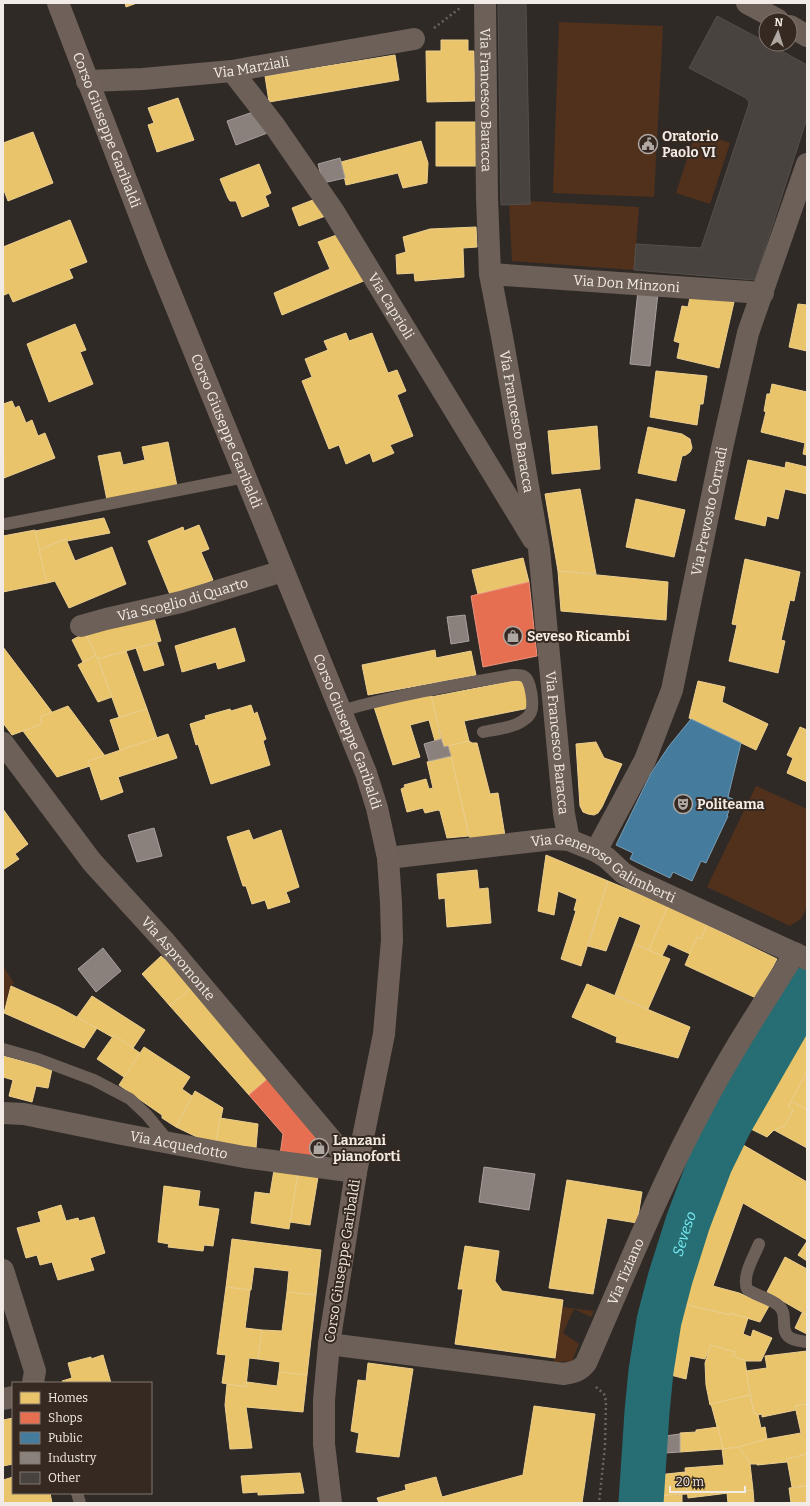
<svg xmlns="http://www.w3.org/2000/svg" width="810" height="1506" viewBox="0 0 810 1506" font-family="Bitter,serif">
	<rect width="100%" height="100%" fill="#302a26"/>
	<g fill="#51311c">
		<polygon points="559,22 663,26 654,197 553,193"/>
		<polygon points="696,131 730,143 710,204 676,193"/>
		<polygon points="530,201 639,207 634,270 512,261 509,204 530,204"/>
		<polygon points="756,786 807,809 807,907 801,919 790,926 707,887"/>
		<polygon points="3,966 14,983 11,986 3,1016"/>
		<polygon points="562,1307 594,1311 591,1317 574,1309 563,1333 579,1344 572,1361 554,1362"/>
	</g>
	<g fill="#e9c46a" stroke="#eccf8f">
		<polygon points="125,3 137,3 126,7"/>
		<polygon points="441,40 468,40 468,51 474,51 475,101 427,102 426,51 441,51"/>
		<polygon points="395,55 399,80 269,102 265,76"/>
		<polygon points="178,98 194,140 157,152 148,125 154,123 148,108"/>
		<polygon points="436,122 477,122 478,166 436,166"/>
		<polygon points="33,132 53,183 8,201 3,188 3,143"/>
		<polygon points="421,141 428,163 427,183 403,188 398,173 346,185 341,162"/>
		<polygon points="259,164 271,193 265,196 269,206 242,217 236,201 230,201 228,198 220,179"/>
		<polygon points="318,198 328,215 299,226 292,208"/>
		<polygon points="70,220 87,262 69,269 73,278 13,302 9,293 4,295 3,247"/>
		<polygon points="476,227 477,247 463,248 464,277 415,281 414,273 397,274 396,255 406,252 403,237 430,229"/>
		<polygon points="339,234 366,280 282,315 274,293 330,269 318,242"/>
		<polygon points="691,293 734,302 719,368 677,358 680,343 674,341 682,306 688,307"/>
		<polygon points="798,304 807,305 807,351 789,347"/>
		<polygon points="75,324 86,350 80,352 93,384 49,402 27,344"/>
		<polygon points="346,333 349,341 372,333 388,373 397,370 406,391 397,395 413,436 390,445 394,453 373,462 370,453 346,464 339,445 329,449 302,381 312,377 305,359 328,350 324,341"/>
		<polygon points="656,371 707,376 703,404 700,404 697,425 650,417"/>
		<polygon points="772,384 807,392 807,455 803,454 805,443 761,432 766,412 764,411 767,394 770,394"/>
		<polygon points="12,401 15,408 19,406 26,423 32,420 38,436 45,433 55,458 4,478 3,404"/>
		<polygon points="597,426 600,469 552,474 548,431"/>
		<polygon points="648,427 682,434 690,439 692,448 690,452 686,455 682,456 676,481 638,473"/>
		<polygon points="168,442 177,486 107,500 98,456 120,452 123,465 145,460 142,447"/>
		<polygon points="748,460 785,468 786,462 807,467 807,494 785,489 778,519 767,516 765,526 735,519"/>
		<polygon points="580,489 596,574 558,571 545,494"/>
		<polygon points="636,499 685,510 674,557 626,547"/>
		<polygon points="104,518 110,533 67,541 66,539 39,550 35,531"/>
		<polygon points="199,525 209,549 201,552 213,580 171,597 148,541 183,527 184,531"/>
		<polygon points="35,530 47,583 3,592 3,536"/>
		<polygon points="66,539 75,561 112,547 126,584 69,608 55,581 47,583 39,550"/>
		<polygon points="523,558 529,582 478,594 472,570"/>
		<polygon points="745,559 800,572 794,601 790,600 781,640 785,641 778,673 729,661 737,625 732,624"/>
		<polygon points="558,571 668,582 666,620 561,611"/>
		<polygon points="152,611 161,641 98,659 84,631"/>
		<polygon points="235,628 245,661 218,669 216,662 182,672 175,646"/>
		<polygon points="85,633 96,655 83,662 72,640"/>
		<polygon points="157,643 164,665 144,671 136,648"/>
		<polygon points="3,647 52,712 40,717 42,724 12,735 3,723"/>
		<polygon points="435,650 436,658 471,651 476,675 368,695 362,665"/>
		<polygon points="126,651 147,709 119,717 98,659"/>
		<polygon points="96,655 112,697 98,702 78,665"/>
		<polygon points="523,679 529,708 464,721 469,741 444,747 431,697"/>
		<polygon points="698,681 725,687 722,702 768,724 756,750 689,718"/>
		<polygon points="431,695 441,739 435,741 429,720 410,725 420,757 393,765 374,707"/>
		<polygon points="251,705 254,714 257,712 266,739 263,741 270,765 211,784 198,744 196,745 190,724 206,719 205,716 230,709 231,711"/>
		<polygon points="68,706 105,756 88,761 90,766 57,777 23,731 42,724 40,717"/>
		<polygon points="147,709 157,738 120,750 110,720"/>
		<polygon points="800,727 807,730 807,782 787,773 793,758 787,755"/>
		<polygon points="168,734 177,758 118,777 123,792 101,800 88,761"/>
		<polygon points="469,741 472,743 477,743 490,794 498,793 505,836 470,838 448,746"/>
		<polygon points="596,742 604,758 622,764 602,807 598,813 594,815 588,814 583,812 580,806 576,744"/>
		<polygon points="451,756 469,836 447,838 440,811 438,810 425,813 423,808 407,812 401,789 405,787 404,785 426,779 429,789 433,788 427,762"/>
		<polygon points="3,809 28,844 15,854 19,859 3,870"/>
		<polygon points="249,830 253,840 281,830 299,887 286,892 290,902 268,909 265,900 252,904 246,886 243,886 227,837"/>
		<polygon points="546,855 608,881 581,966 561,959 576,911 574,910 577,899 558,891 554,915 538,911"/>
		<polygon points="477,870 479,889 488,888 491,923 447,927 445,898 439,899 437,874"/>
		<polygon points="608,881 668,906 649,950 634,944 641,925 619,916 606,951 588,946"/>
		<polygon points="668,906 707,925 701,939 697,937 690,954 668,944 662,956 649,950"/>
		<polygon points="707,925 777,959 756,998 685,965 697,937 701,939"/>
		<polygon points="634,944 670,959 648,1009 615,995"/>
		<polygon points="161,956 179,971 193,986 170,1006 142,974"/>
		<polygon points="587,984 690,1027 678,1058 616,1042 617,1037 572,1017"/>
		<polygon points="11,986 58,1007 97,1028 84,1048 4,1013"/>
		<polygon points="193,986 271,1076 249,1095 170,1006"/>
		<polygon points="92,996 145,1030 133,1048 114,1035 112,1037 77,1017"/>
		<polygon points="807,1013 807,1072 788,1107 793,1110 785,1126 774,1130 767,1137 745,1126 763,1085"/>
		<polygon points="114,1035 140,1053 124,1077 97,1059"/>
		<polygon points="144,1047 190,1077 182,1089 192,1096 176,1127 162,1118 162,1115 119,1085"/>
		<polygon points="3,1056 52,1069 48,1088 36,1086 32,1102 9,1096 13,1080 3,1077"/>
		<polygon points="807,1072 807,1110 791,1101"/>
		<polygon points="195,1091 223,1108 216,1142 197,1137 176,1127"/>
		<polygon points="791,1101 807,1110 807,1148 774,1130 785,1126 793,1110 788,1107"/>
		<polygon points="220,1118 258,1124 256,1148 216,1142"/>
		<polygon points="738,1142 807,1182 807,1240 743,1203 713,1286 739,1293 769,1306 760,1322 730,1313 730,1315 676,1302 724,1165 728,1166"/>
		<polygon points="274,1170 298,1174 289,1229 251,1223 255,1192 270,1194"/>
		<polygon points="298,1174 318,1177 310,1225 290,1222"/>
		<polygon points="567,1180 642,1192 637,1223 607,1218 593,1294 549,1288"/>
		<polygon points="164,1186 200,1191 198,1206 219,1209 213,1246 204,1245 203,1251 168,1247 169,1244 158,1242"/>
		<polygon points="61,1205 66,1221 78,1218 79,1221 94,1217 105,1253 90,1258 94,1270 58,1280 52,1262 40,1265 37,1255 26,1258 17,1228 41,1222 38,1212"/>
		<polygon points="232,1239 321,1250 316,1295 287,1292 289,1271 254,1267 251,1290 226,1287"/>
		<polygon points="807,1241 807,1261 798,1255"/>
		<polygon points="465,1246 499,1251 495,1281 502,1291 563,1300 555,1358 455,1344 463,1289 458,1289"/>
		<polygon points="785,1257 807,1269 807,1315 767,1292"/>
		<polygon points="226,1287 250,1290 245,1328 262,1330 258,1359 249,1358 246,1387 222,1383 226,1355 217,1354"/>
		<polygon points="287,1292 316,1295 307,1375 279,1372 280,1362 258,1359 262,1330 282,1331"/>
		<polygon points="676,1302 730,1315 730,1313 748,1318 743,1334 751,1337 753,1330 772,1338 761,1361 745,1361 733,1356 735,1352 711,1345 705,1359 690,1356 686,1379 663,1373"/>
		<polygon points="802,1313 807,1315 807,1334 795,1328"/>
		<polygon points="711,1345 735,1352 733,1356 745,1361 750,1395 710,1405 706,1385 705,1363"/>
		<polygon points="807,1351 807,1404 795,1406 796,1410 762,1417 762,1414 758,1415 754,1413 746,1371 767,1368 765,1356"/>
		<polygon points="103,1355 111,1383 63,1383 62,1381 72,1378 68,1363 91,1357 91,1359"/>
		<polygon points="368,1363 413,1369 399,1457 356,1452 359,1433 351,1431 358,1380 366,1381"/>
		<polygon points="279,1372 307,1375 303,1412 246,1407 252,1448 230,1449 225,1405 227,1384 246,1387 247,1382 277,1386"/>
		<polygon points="750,1395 754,1413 758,1415 761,1428 765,1427 767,1439 739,1447 723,1449 711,1404"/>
		<polygon points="807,1404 807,1454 787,1459 787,1462 757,1465 757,1464 750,1464 739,1447 767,1439 801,1433 795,1406"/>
		<polygon points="534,1406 595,1414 582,1503 379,1503 377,1498 406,1490 405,1485 436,1477 442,1497 523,1475"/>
		<polygon points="13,1418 13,1464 3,1466 3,1420"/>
		<polygon points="718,1427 723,1449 680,1452 680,1433 696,1432 696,1430"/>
		<polygon points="739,1447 750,1464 753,1490 688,1498 685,1468 724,1465 722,1449"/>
		<polygon points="807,1454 807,1486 792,1487 787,1459"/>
		<polygon points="685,1472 687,1494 656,1496 657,1475"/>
		<polygon points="300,1473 304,1493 258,1495 258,1492 243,1493 241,1476"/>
		<polygon points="13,1477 13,1493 50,1493 52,1503 3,1503 3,1480"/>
		<polygon points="807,1486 807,1503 791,1503 789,1488"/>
		<polygon points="753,1490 754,1503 728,1503 727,1493"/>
		<polygon points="677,1494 677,1496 682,1495 682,1503 653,1503 653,1497"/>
	</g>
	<g fill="#e76f51" stroke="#ea947d">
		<polygon points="529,582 537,656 483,667 471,596"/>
		<polygon points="271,1076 326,1138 322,1161 280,1155 283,1134 249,1095"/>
	</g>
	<polygon fill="#457b9d" stroke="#799cb2" points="691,719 741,743 728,797 733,799 727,816 728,816 706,863 701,861 692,881 673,872 670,878 630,859 633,853 616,845 651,773 669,746"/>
	<g fill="#8a817c" stroke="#a9a09b">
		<polygon points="253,112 270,132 236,145 227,121"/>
		<polygon points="340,158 345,178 323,183 318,164"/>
		<polygon points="638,291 658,293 650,366 630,364"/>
		<polygon points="465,615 469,641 451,644 447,617"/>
		<polygon points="441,739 444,747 448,746 451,756 429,761 424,744"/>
		<polygon points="154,828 162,856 137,862 128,835"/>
		<polygon points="103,948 121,971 96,992 78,969"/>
		<polygon points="484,1167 535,1174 529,1210 479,1202"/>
		<polygon points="680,1434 680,1452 665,1453 665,1436"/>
	</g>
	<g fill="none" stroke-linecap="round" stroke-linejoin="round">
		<path stroke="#266e73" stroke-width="45" id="s1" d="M641,1503L647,1412L651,1371L659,1321L670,1279L688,1222L710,1164L730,1123L807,989"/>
	</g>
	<g fill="#494340" stroke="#554f4c">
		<polygon points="498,3 526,3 530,204 501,205"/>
		<polygon points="717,16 766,42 766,44 769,44 807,65 807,118 755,280 634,270 636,244 701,248 748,107 749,102 746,98 689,68"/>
	</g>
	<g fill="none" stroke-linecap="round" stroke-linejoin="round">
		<g stroke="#6c645e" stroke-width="2.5" stroke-dasharray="2 3" stroke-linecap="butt">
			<polyline points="434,28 460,8"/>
			<polyline points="596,1387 604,1394 606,1401 605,1446 599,1503"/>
		</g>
		<g stroke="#6c6059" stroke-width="12">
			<polyline points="6,524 245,477"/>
			<path d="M341,711C397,695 455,685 512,675C516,675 521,674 525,677C531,681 534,705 531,712C530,714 527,718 525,719C515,728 496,729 483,732"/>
			<polyline points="3,1049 38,1059 94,1080 130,1099 147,1115 170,1143"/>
			<path d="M759,1244C754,1257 742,1275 747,1289C756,1296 770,1298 779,1306C789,1315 779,1329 789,1337C794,1341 801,1341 807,1342"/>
			<polyline points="77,1493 80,1503"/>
		</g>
		<g stroke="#6c6059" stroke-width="22">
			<path id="s2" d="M485,3L487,198L490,274L503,342L539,549L564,814L569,840"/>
			<polyline points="747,3 778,20"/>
			<polyline points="790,26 807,36"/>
			<path id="s3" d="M232,71L274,125L334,212L533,539"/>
			<path id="s4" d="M87,81L143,79L232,71L414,39"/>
			<path id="s5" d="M490,274L763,293"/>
			<path id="s6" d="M81,626L106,619L181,602L283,571"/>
			<path id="s7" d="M3,743L92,862L166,943L340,1150L356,1172"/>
			<path id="s8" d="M596,851L645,760L672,690L722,448L748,333L807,164"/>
			<path id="s9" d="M388,858L553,839L569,840L596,851L607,858L623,873L635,880L807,959"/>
			<path id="s10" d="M3,1113L24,1114L122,1134L244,1157L356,1172"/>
			<polyline points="3,1270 35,1371 33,1383"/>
			<path id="s11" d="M329,1344L564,1374C574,1372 580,1371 586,1363C623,1279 657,1193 700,1112C728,1057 762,1006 795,953"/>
			<polyline points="3,1399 13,1397"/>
		</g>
		<path stroke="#6f6159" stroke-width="22" id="s12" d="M58,3L155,255L366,773L377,808L388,858L391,903L392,940L384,1034L356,1172L329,1344L324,1400V1444L331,1503"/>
	</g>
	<defs>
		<g id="civic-ring" transform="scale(1)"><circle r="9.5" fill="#352921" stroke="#aea7a2" stroke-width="1.5"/><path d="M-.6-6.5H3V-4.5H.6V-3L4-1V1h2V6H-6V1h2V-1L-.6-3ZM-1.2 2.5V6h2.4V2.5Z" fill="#aea7a2"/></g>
		<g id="shop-ring" transform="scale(1)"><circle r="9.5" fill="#352921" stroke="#aea7a2" stroke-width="1.5"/><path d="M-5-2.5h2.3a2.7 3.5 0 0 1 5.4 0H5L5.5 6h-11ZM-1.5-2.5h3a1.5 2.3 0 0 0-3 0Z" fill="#aea7a2"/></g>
		<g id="theatre-ring" transform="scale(1)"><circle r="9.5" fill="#352921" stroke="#aea7a2" stroke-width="1.5"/><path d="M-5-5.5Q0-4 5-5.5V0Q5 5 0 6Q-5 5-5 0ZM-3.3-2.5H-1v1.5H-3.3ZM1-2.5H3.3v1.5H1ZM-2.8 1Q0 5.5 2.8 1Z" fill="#aea7a2"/></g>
	</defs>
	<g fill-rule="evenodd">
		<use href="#civic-ring" x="648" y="144"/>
		<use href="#shop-ring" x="513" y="636"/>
		<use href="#theatre-ring" x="683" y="804"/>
		<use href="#shop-ring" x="319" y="1148"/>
	</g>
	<g text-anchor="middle" stroke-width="4" stroke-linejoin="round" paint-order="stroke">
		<g font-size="14" fill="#f2eae4" stroke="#352921">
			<text dy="5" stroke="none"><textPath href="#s4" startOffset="165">Via Marziali</textPath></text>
			<text dy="5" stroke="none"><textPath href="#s2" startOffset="97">Via Francesco Baracca</textPath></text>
			<text dy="5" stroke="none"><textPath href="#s12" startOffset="136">Corso Giuseppe Garibaldi</textPath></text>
			<text dy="5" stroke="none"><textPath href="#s5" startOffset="137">Via Don Minzoni</textPath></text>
			<text dy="5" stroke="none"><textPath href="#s3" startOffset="284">Via Caprioli</textPath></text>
			<text dy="5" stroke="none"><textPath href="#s2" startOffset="421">Via Francesco Baracca</textPath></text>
			<text dy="5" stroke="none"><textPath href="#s12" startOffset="460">Corso Giuseppe Garibaldi</textPath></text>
			<text dy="5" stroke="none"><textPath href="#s8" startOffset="361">Via Prevosto Corradi</textPath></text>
			<text dy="5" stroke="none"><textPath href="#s6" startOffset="105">Via Scoglio di Quarto</textPath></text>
			<text dy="5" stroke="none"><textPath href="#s12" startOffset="784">Corso Giuseppe Garibaldi</textPath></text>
			<text dy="5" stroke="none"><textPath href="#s2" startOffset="745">Via Francesco Baracca</textPath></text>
			<text dy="5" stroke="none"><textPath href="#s9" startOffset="224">Via Generoso Galimberti</textPath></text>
			<text dy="5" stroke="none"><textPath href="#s7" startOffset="278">Via Aspromonte</textPath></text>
			<text dy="5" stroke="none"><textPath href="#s10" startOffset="179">Via Acquedotto</textPath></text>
			<text transform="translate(342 1261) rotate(-81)" y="5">Corso Giuseppe Garibaldi</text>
			<text dy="5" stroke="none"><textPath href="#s11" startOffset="362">Via Tiziano</textPath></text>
		</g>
		<g font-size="14" font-weight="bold" fill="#f2eae4" stroke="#352921" text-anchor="start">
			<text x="662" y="141">Oratorio<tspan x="662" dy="16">Paolo VI</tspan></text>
			<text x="527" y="641">Seveso Ricambi</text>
			<text x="697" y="809">Politeama</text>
			<text x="333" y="1145">Lanzani<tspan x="333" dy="16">pianoforti</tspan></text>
		</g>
		<g font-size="15" font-style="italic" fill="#78ebf4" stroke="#352921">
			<text dy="5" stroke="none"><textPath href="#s1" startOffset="274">Seveso</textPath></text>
		</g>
	</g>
	<rect width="810" height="1506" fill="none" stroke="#f2eae4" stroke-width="8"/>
	<rect x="12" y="1382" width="140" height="112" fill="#352921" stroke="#81766f"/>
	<rect x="20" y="1392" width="20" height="12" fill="#e9c46a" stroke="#81766f"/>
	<text x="48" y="1402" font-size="12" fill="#f2eae4">Homes</text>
	<rect x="20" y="1412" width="20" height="12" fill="#e76f51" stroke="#81766f"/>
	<text x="48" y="1422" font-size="12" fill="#f2eae4">Shops</text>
	<rect x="20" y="1432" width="20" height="12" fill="#457b9d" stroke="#81766f"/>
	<text x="48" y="1442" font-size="12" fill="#f2eae4">Public</text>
	<rect x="20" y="1452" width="20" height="12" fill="#8a817c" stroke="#81766f"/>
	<text x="48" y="1462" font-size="12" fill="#f2eae4">Industry</text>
	<rect x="20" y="1472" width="20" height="12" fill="#494340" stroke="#81766f"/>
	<text x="48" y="1482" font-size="12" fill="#f2eae4">Other</text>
	<g transform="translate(778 32) rotate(4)"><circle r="19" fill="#352921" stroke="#81766f"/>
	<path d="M0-3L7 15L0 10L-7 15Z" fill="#aea7a2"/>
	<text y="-6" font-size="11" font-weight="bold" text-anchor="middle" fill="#f2eae4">N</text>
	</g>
	<path d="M670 1486v6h75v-6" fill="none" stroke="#f2eae4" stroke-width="2"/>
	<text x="676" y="1486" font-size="12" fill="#f2eae4" stroke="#352921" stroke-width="3" paint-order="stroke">20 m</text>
</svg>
